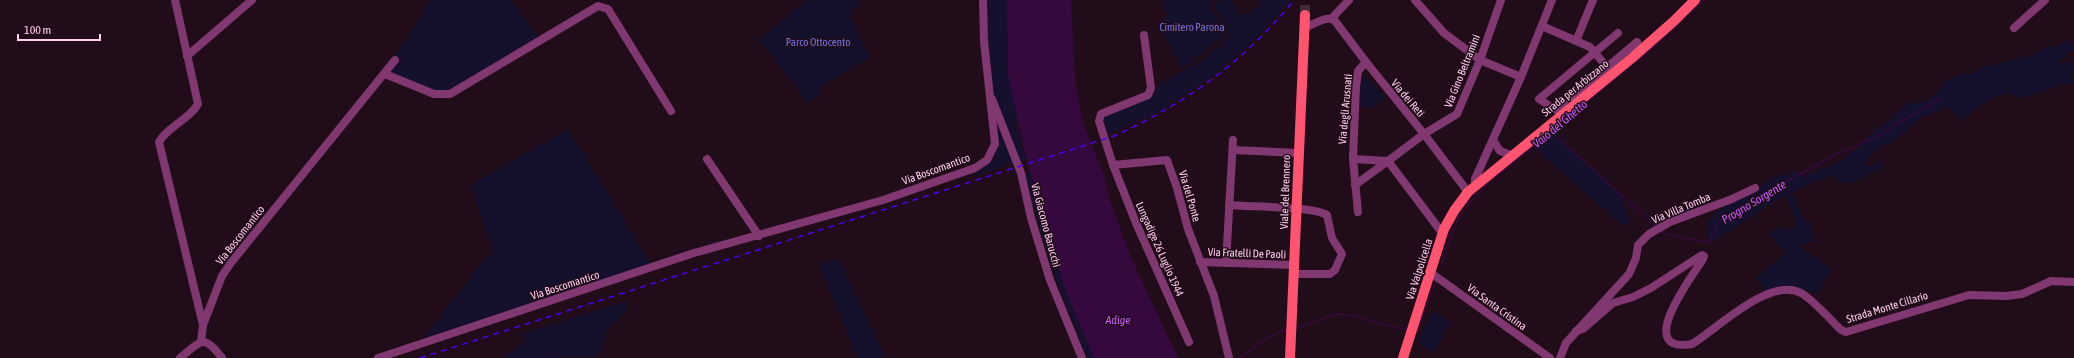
<svg xmlns="http://www.w3.org/2000/svg" width="2074" height="358" viewBox="0 0 2074 358" font-family="'Asap Condensed',sans-serif">
	<rect width="100%" height="100%" fill="#210d19"/>
	<g fill="#15102b">
		<polygon points="431,0 511,0 540,39 449,93 432,91 385,73"/>
		<polygon points="807,0 859,0 850,17 870,58 822,85 822,94 807,103 784,70 758,40"/>
		<polygon points="985,0 1006,0 1011,12 1012,26 1007,28 1007,42 1013,59 1018,103 1015,124 1020,136 1022,149 1028,159 971,177 993,161 998,140 991,76 992,68 988,55"/>
		<polygon points="1160,0 1214,0 1208,3 1225,34 1182,69 1157,23 1169,16"/>
		<polygon points="1220,0 1231,0 1240,15 1246,14 1258,6 1259,0 1292,0 1247,47 1221,70 1158,113 1104,135 1099,118 1203,60 1230,37 1213,4"/>
		<path d="M2067,40L2074,45V54L2070,51L2066,53L2064,59L2060,60L2059,63L2074,62V74H2070L2069,76L2074,79V84L2066,83L2023,98L2017,99L2014,94C1999,89 1971,111 1962,122L1955,112L1947,107L1919,119L1899,137L1873,152L1865,162L1867,167L1879,162L1883,163L1882,168L1854,182H1841L1830,175L1792,192L1804,220L1811,223L1812,235L1818,240L1799,246L1832,269L1818,293L1797,288L1773,293L1770,299L1756,278L1790,249L1780,250L1773,237L1769,238L1767,234L1780,227L1785,231L1795,226L1796,223L1786,198L1783,196L1709,244L1707,222C1719,206 1730,204 1747,194C1762,185 1779,172 1797,172L1803,177L1839,162L1859,147L1872,132L1892,119L1907,103L1928,101C1942,86 1945,78 1966,73L1969,75L1983,67L2029,56L2046,47L2057,46Z"/>
		<polygon points="1367,76 1385,99 1374,107 1359,107 1360,80"/>
		<path d="M1556,126L1558,136L1564,142L1621,195C1621,206 1630,213 1630,223L1624,227L1532,146Z"/>
		<polygon points="568,129 651,264 423,339 492,250 470,185"/>
		<polygon points="1032,171 1040,206 1115,358 1087,358 1053,273 1023,175"/>
		<polygon points="839,259 885,358 858,358 818,263"/>
		<polygon points="626,301 627,304 626,312 608,329 597,357 501,358 517,348 524,340 521,337 515,336"/>
		<polygon points="1433,312 1450,321 1434,352 1417,343"/>
	</g>
	<polygon fill="#36093e" points="1007,0 1071,0 1075,81 1082,120 1106,180 1109,198 1132,260 1178,358 1094,358 1066,292 1025,153 1008,75"/>
	<g fill="none" stroke-linecap="round" stroke-linejoin="round">
		<g stroke="#36093e" stroke-width="1.5">
			<polyline points="1550,131 1657,227"/>
			<polyline points="1661,231 1664,234 1709,243 1718,222 1738,210 1770,190 1839,153 1881,135 1899,122 1941,99"/>
			<path d="M1441,267C1447,250 1451,230 1461,214C1468,203 1479,195 1487,184L1657,44L1703,0"/>
			<polyline points="1294,329 1336,314 1349,315 1406,330"/>
			<polyline points="1417,331 1436,281"/>
			<path d="M1238,358C1255,350 1268,333 1287,330"/>
		</g>
		<polyline stroke="#422a39" stroke-width="10" stroke-dasharray="10 5" stroke-linecap="butt" points="1305,15 1305,0"/>
		<g stroke="#81376f" stroke-width="8">
			<path d="M175,0L198,104C189,120 168,126 159,142L203,325L201,342"/>
			<polyline points="1415,0 1444,33 1480,60 1521,77"/>
			<polyline points="1332,18 1349,0"/>
			<polyline points="1542,26 1590,47 1607,67"/>
			<path d="M1304,28C1313,25 1327,14 1335,21L1366,62L1424,134L1468,192"/>
			<polyline points="2014,28 2045,0"/>
			<polyline points="1618,33 1539,99 1556,110 1637,42"/>
			<polyline points="1144,35 1151,88 1148,95 1101,114 1099,121 1113,165 1136,223 1189,342"/>
			<polyline points="1576,41 1593,0"/>
			<polyline points="187,56 252,0"/>
			<polyline points="385,74 434,94 450,94 598,6 608,9 671,111"/>
			<polyline points="992,99 1021,173 1031,218 1050,280 1082,358"/>
			<polyline points="1493,140 1500,151 1511,155"/>
			<polyline points="1233,150 1298,153"/>
			<polyline points="707,159 759,236"/>
			<polyline points="1353,159 1388,161 1424,134 1457,114 1480,60 1501,0"/>
			<polyline points="1113,165 1167,160 1177,188 1188,229 1214,296 1229,358"/>
			<polyline points="1355,185 1388,161 1443,234"/>
			<polyline points="1475,185 1475,179 1521,77 1552,0"/>
			<path d="M1229,205C1251,207 1311,206 1327,215L1332,238L1342,254L1335,270L1330,274H1294"/>
			<polyline points="1358,212 1353,159 1356,87 1358,71 1366,62"/>
			<polyline points="1200,262 1294,265"/>
			<polyline points="1226,263 1233,140"/>
			<polyline points="1431,273 1550,358"/>
			<polyline points="203,325 222,276 230,264 395,60"/>
			<path d="M1576,331L1583,329L1613,303L1633,297L1651,288L1702,255L1704,256L1703,259C1692,276 1633,354 1692,344C1717,329 1770,276 1801,293C1811,298 1832,321 1841,330L1846,332L1969,295L2006,296L2022,294L2051,281L2074,282"/>
			<path d="M180,358C201,341 203,333 222,358"/>
			<polyline points="378,358 694,253 883,200 975,168 987,160 995,144 984,41 983,0"/>
			<polyline points="1560,358 1566,343 1629,274 1636,258 1638,245 1649,234 1670,222 1732,199 1755,188"/>
		</g>
		<g stroke="#ff5470" stroke-width="10">
			<polyline points="1290,358 1305,15"/>
			<polyline points="1403,358 1444,229 1454,211 1468,192 1632,58 1674,21 1695,0"/>
		</g>
		<path stroke="#4c00f8" stroke-width="1.5" stroke-dasharray="6 5" stroke-linecap="butt" d="M420,358L1114,136C1185,104 1245,61 1294,0"/>
	</g>
	<g text-anchor="middle" stroke-width="3" stroke-linejoin="round" paint-order="stroke">
		<g font-size="11" fill="#7176e5" stroke="#210d19">
			<text x="1192" y="31">Cimitero Parona</text>
			<text x="818" y="46">Parco Ottocento</text>
		</g>
		<g font-size="11" fill="#ffcdef" stroke="#210d19">
			<text transform="translate(1462 71) rotate(-68)" y="4">Via Gino Beltramini</text>
			<text transform="translate(1575 88) rotate(-39)" y="4">Strada per Arbizzano</text>
			<text transform="translate(1408 98) rotate(50)" y="4">Via dei Reti</text>
			<text transform="translate(1345 109) rotate(-85)" y="4">Via degli Arusnati</text>
			<text transform="translate(936 169) rotate(-20)" y="4">Via Boscomantico</text>
			<text transform="translate(1285 192) rotate(-88)" y="4">Viale del Brennero</text>
			<text transform="translate(1190 196) rotate(74)" y="4">Via del Ponte</text>
			<text transform="translate(1681 208) rotate(-23)" y="4">Via Villa Tomba</text>
			<text transform="translate(1046 225) rotate(75)" y="4">Via Giacomo Barucchi</text>
			<text transform="translate(240 235) rotate(-52)" y="4">Via Boscomantico</text>
			<text transform="translate(1160 249) rotate(66)" y="4">Lungadige 26 Luglio 1944</text>
			<text transform="translate(1247 253) rotate(2)" y="4">Via Fratelli De Paoli</text>
			<text transform="translate(1419 269) rotate(-72)" y="4">Via Valpolicella</text>
			<text transform="translate(565 285) rotate(-18)" y="4">Via Boscomantico</text>
			<text transform="translate(1497 307) rotate(36)" y="4">Via Santa Cristina</text>
			<text transform="translate(1887 307) rotate(-17)" y="4">Strada Monte Cillario</text>
		</g>
		<g font-size="12" font-style="italic" fill="#c95bff" stroke="#210d19">
			<text transform="translate(1560 124) rotate(-40)" y="4">Vaio del Ghetto</text>
			<text transform="translate(1754 202) rotate(-31)" y="4">Progno Sorgente</text>
			<text x="1118" y="324">Adige</text>
		</g>
	</g>
	<path d="M18 34v6h82v-6" fill="none" stroke="#ffcdef" stroke-width="2"/>
	<text x="24" y="34" font-size="12" fill="#ffcdef" stroke="#210d19" stroke-width="3" paint-order="stroke">100 m</text>
</svg>
